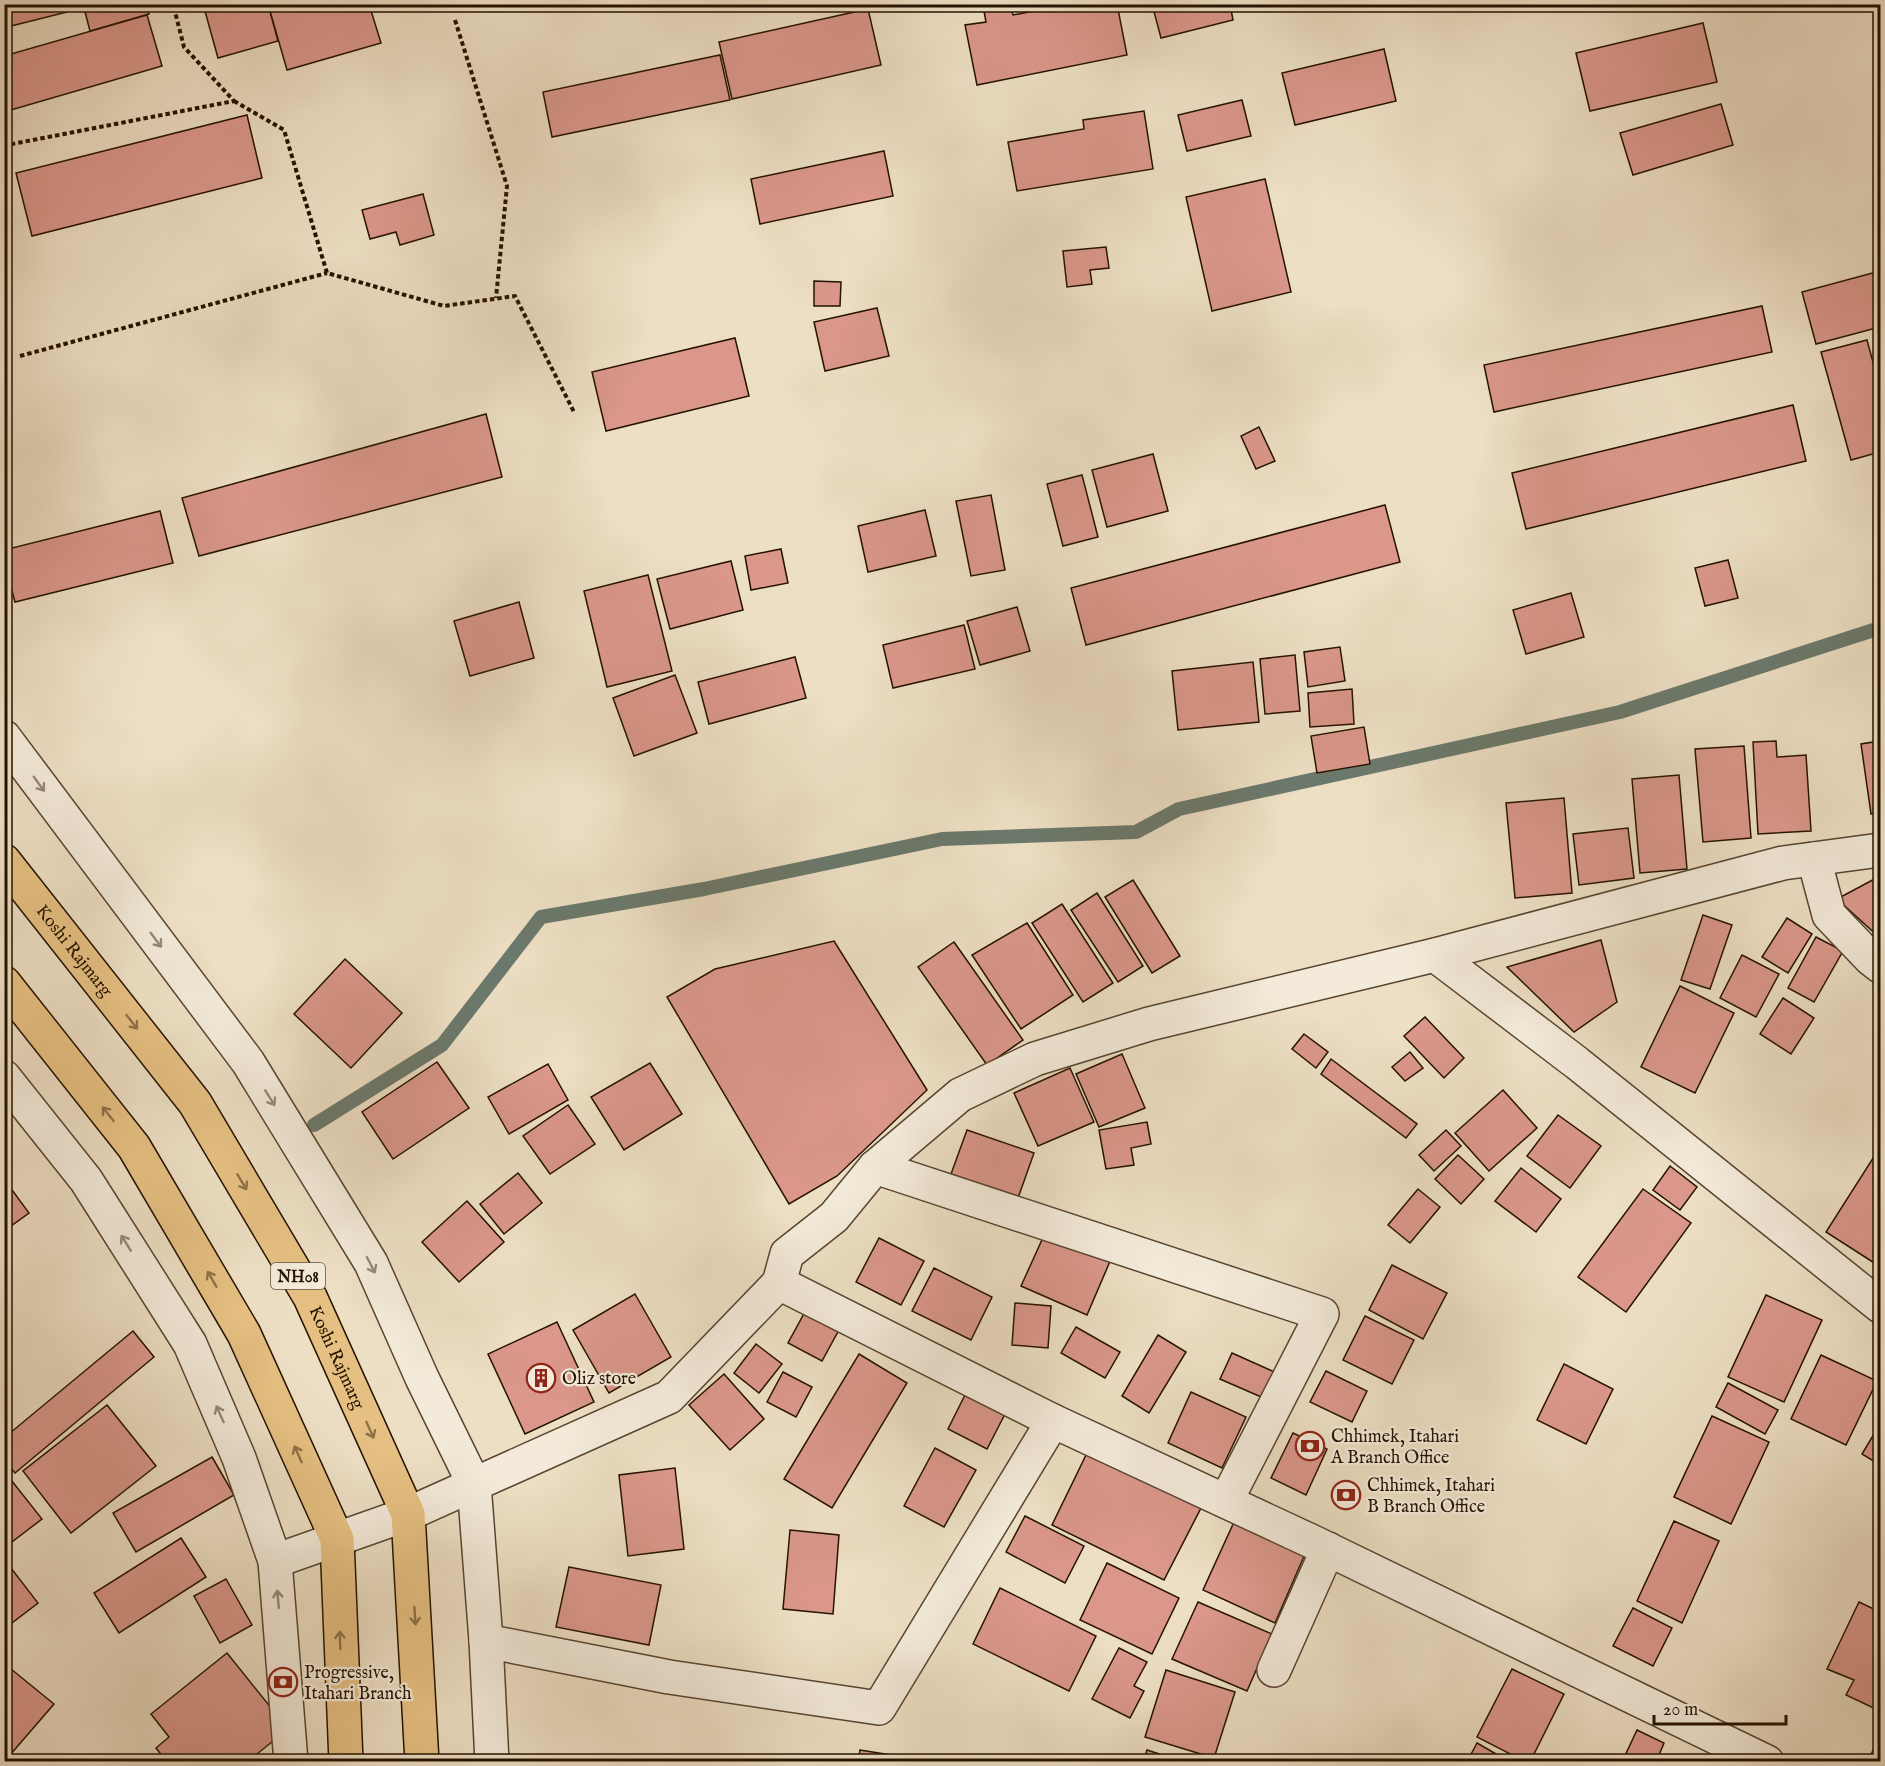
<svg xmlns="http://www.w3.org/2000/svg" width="1885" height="1766" viewBox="0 0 1885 1766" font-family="'IM FELL English',serif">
	<rect width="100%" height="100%" fill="#eddfc4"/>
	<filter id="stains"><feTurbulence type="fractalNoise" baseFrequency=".00333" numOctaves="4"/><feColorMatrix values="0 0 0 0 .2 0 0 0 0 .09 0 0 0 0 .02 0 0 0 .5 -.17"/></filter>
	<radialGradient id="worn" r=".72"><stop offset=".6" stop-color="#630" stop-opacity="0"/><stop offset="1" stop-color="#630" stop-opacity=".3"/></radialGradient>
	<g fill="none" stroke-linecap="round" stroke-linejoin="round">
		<polyline stroke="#6b796c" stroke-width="14" points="314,1125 442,1045 541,917 704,889 942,839 1136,832 1179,809 1620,712 1880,628"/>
	</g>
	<g fill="#da978a" stroke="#251200" stroke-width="1.5">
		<polygon points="6,4 73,4 75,10 11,26"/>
		<polygon points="83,4 147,4 149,14 90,31"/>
		<polygon points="203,4 268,4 278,41 218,58"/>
		<polygon points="268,4 369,4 381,43 287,70"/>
		<polygon points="1060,4 1117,4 1127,55 977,85 965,25 986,22 984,11 1011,6 1013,15 1060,6"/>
		<polygon points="1152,4 1230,4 1233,20 1161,38"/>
		<polygon points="868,9 881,65 732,99 719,42"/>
		<polygon points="147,15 162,66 4,112 4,56"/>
		<polygon points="1703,23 1717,82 1590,111 1576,53"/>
		<polygon points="1384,49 1396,101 1295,125 1282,73"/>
		<polygon points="720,55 730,100 552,137 543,92"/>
		<polygon points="1242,100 1251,136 1187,151 1178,115"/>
		<polygon points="1721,104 1733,145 1633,175 1620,133"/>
		<polygon points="1144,111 1153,169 1017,191 1008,142 1084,129 1083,120"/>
		<polygon points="247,115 262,178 32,236 16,173"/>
		<polygon points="884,151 893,196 760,224 751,179"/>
		<polygon points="1265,179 1291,292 1212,311 1186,197"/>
		<polygon points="423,194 434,235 400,245 396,232 370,239 362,210"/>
		<polygon points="1106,247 1109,268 1090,270 1092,284 1067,287 1063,251"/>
		<polygon points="1880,271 1880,327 1816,344 1802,292"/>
		<polygon points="814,281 841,282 840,306 814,306"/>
		<polygon points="1762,306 1772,352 1494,412 1484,365"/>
		<polygon points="877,308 889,356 825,371 814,322"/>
		<polygon points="1880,337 1880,359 1875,338"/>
		<polygon points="735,338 749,396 606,431 592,372"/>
		<polygon points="1867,340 1880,388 1880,452 1851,460 1821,352"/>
		<polygon points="1793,405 1806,461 1526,529 1512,473"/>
		<polygon points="486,414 502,477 199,556 182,498"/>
		<polygon points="1259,427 1275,461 1256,469 1241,436"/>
		<polygon points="1153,454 1168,511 1107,527 1092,470"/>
		<polygon points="1082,475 1098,537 1063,546 1047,484"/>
		<polygon points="991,495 1005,570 971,576 956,501"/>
		<polygon points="1385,505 1400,562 1086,645 1071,588"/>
		<polygon points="925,510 936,556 868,572 858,526"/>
		<polygon points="160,511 173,563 15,602 4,562 4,550"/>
		<polygon points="781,549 788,583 751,590 745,556"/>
		<polygon points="1728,560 1738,598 1705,606 1695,568"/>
		<polygon points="731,561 743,610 670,629 657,579"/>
		<polygon points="648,575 672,671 607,687 584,591"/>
		<polygon points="1571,593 1584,637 1526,654 1513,610"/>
		<polygon points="519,602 534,658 470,676 454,621"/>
		<polygon points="1017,607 1030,651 980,665 967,621"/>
		<polygon points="964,625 975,669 893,688 883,645"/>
		<polygon points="1340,647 1345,681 1308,687 1304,652"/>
		<polygon points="1295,655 1300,711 1265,714 1260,659"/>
		<polygon points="795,657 806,698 709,724 698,682"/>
		<polygon points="1253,662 1259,722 1178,730 1172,671"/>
		<polygon points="675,675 697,733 634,756 613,698"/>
		<polygon points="1352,689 1354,724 1310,727 1308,693"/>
		<polygon points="1364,727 1370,764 1317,773 1311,736"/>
		<polygon points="1776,741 1777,757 1806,755 1811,831 1758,834 1753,742"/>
		<polygon points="1880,741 1880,813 1871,814 1861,744"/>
		<polygon points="1744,746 1751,838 1703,842 1695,749"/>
		<polygon points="1679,775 1687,869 1640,873 1632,779"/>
		<polygon points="1564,798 1572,893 1515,898 1506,803"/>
		<polygon points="1628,828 1634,878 1579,885 1573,834"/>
		<polygon points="1880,876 1880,938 1837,899"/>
		<polygon points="1133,880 1180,956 1152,973 1105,897"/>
		<polygon points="1097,893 1143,966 1118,982 1071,910"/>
		<polygon points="1062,904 1113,983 1083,1002 1032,923"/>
		<polygon points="1703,915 1732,925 1710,989 1681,980"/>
		<polygon points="1787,918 1812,934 1788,973 1762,957"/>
		<polygon points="1027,923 1073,995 1021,1029 972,955"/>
		<polygon points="1816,937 1843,951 1814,1002 1788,988"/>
		<polygon points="1601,940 1617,1002 1574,1032 1507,967"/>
		<polygon points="834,941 927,1090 837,1176 789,1204 667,997 715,969"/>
		<polygon points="954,942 1023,1040 987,1065 918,967"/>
		<polygon points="1742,955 1779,974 1756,1017 1720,998"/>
		<polygon points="345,959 402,1013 351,1068 294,1014"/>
		<polygon points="1680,986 1734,1013 1695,1093 1641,1067"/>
		<polygon points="1783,998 1814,1018 1791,1054 1760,1034"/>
		<polygon points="1425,1017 1464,1058 1444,1078 1404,1036"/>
		<polygon points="1304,1034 1328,1052 1316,1068 1292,1049"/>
		<polygon points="1410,1052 1423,1068 1405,1081 1392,1067"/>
		<polygon points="1122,1054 1145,1108 1099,1127 1076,1074"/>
		<polygon points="1331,1059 1417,1124 1406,1138 1321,1074"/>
		<polygon points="437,1062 469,1108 393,1159 362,1112"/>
		<polygon points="650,1063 682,1114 624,1150 591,1097"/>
		<polygon points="548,1064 568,1100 509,1134 488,1097"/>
		<polygon points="1070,1068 1094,1122 1038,1146 1014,1093"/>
		<polygon points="1503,1090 1537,1128 1489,1171 1455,1133"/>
		<polygon points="568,1105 595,1144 550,1174 523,1136"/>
		<polygon points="1558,1115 1601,1146 1570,1188 1527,1156"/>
		<polygon points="1147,1122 1151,1144 1131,1148 1134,1165 1106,1169 1099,1130"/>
		<polygon points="967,1130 1034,1153 1018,1198 951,1174"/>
		<polygon points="1446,1130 1461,1146 1434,1171 1419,1155"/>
		<polygon points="1458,1155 1484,1179 1461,1204 1435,1179"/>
		<polygon points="1875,1155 1880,1159 1880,1263 1879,1266 1826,1232"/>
		<polygon points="1670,1166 1697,1187 1680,1210 1653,1190"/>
		<polygon points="1521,1168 1561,1199 1536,1232 1495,1201"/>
		<polygon points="518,1173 542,1203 504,1234 480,1204"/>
		<polygon points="4,1179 29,1213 4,1231"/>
		<polygon points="1418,1189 1440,1207 1410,1243 1388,1225"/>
		<polygon points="1643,1189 1691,1223 1626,1312 1578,1277"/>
		<polygon points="467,1201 504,1242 459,1282 422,1242"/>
		<polygon points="1046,1231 1111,1259 1087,1315 1021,1286"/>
		<polygon points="879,1238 924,1261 901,1305 856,1282"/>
		<polygon points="1392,1265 1447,1293 1423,1339 1369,1310"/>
		<polygon points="934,1268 992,1297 971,1340 912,1311"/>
		<polygon points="635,1294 671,1357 609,1393 573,1330"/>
		<polygon points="1766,1295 1822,1320 1784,1402 1728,1377"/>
		<polygon points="1015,1303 1051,1306 1048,1348 1012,1345"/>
		<polygon points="806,1310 840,1328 822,1361 788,1343"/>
		<polygon points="1365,1316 1414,1340 1392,1384 1343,1360"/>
		<polygon points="557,1322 594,1402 525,1434 488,1354"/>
		<polygon points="1076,1327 1120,1352 1105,1378 1061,1353"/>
		<polygon points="133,1331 154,1357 15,1473 4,1460 4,1438"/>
		<polygon points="1158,1335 1186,1352 1149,1413 1122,1396"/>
		<polygon points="756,1344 782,1364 759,1393 734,1373"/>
		<polygon points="1232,1353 1279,1374 1268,1400 1220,1379"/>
		<polygon points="859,1354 907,1383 832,1508 784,1479"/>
		<polygon points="1821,1355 1877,1381 1846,1445 1791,1419"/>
		<polygon points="1564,1364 1613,1389 1586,1444 1537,1420"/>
		<polygon points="1326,1371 1367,1391 1352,1422 1310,1402"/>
		<polygon points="783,1372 812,1387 796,1417 767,1402"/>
		<polygon points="724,1374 764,1419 730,1450 689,1405"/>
		<polygon points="1728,1383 1778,1410 1765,1434 1716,1407"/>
		<polygon points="967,1391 1006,1412 987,1449 948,1429"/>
		<polygon points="1191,1392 1246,1417 1222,1468 1168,1443"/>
		<polygon points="107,1405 156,1466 71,1533 23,1471"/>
		<polygon points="1712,1416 1769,1442 1731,1524 1674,1497"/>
		<polygon points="1880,1424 1880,1465 1862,1454"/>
		<polygon points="1293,1433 1327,1449 1306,1495 1271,1478"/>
		<polygon points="935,1448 976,1470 944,1527 904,1506"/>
		<polygon points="1088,1451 1201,1508 1164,1580 1052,1525"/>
		<polygon points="212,1457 234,1495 136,1552 113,1513"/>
		<polygon points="675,1468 684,1549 628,1556 619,1475"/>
		<polygon points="4,1471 42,1519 4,1548"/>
		<polygon points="1025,1516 1084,1546 1065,1583 1006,1552"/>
		<polygon points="1674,1521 1719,1541 1682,1623 1637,1601"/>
		<polygon points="1234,1522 1305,1554 1275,1623 1203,1590"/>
		<polygon points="790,1530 839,1535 833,1614 783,1609"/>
		<polygon points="181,1538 206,1577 119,1633 94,1593"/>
		<polygon points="4,1559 38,1603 4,1629"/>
		<polygon points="1107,1563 1179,1598 1152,1654 1080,1620"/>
		<polygon points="569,1567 661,1585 649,1645 556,1627"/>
		<polygon points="226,1579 252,1625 220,1643 194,1596"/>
		<polygon points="1000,1588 1096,1636 1069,1691 973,1644"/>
		<polygon points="1198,1602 1272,1634 1247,1691 1172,1659"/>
		<polygon points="1859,1602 1880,1612 1880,1711 1846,1695 1854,1680 1827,1669"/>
		<polygon points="1633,1608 1672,1628 1653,1666 1613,1646"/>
		<polygon points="1119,1648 1147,1662 1134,1686 1144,1691 1130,1718 1092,1699"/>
		<polygon points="227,1653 288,1729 247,1762 167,1762 156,1748 169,1737 151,1714"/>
		<polygon points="11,1669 54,1704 4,1762 4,1676"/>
		<polygon points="1512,1669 1564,1694 1530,1762 1526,1762 1477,1737"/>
		<polygon points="1166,1670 1235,1692 1214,1758 1145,1737"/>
		<polygon points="1637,1730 1664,1743 1656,1762 1622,1762"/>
		<polygon points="1880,1735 1880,1762 1874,1762 1869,1759"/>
		<polygon points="1477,1743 1510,1762 1467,1762"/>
		<polygon points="860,1750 935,1762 858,1762"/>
		<polygon points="1147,1750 1184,1762 1143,1762"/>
	</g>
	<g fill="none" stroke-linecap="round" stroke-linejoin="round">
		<g stroke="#574531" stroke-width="36">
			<g id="minor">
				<polyline points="4,737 248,1062 371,1263 422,1378 474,1484 486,1641 492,1762"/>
				<polyline points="1814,859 1829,915 1871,959 1880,966"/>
				<polyline points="1435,955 1577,1063 1880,1306"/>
				<polyline points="4,1077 86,1180 190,1344 239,1458 275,1561 291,1762"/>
				<polyline points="875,1167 1322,1314 1226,1501"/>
				<polyline points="779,1283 1053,1421 1313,1542 1767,1762"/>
				<polyline points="275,1561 408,1514 669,1397 779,1283 787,1254 834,1217 875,1167 960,1095 1035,1059 1149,1024 1435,955 1783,863 1880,850"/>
				<polyline points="486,1641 669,1677 879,1708 1053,1421"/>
				<polyline points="1274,1670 1328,1549"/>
			</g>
		</g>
		<g stroke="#251200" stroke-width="36">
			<g id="major">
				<path id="s1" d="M4,861L195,1103L310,1297L408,1514L422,1762"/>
				<polyline points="4,983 134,1147 244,1334 337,1539 346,1762"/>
			</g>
		</g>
		<g stroke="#251200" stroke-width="4" stroke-dasharray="4.5 3" stroke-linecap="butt">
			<polyline points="455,20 507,186 496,298"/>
			<polyline points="234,101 284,130 327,273 444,306 515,296 574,412"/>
			<polyline points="4,143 7,145 234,101 184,47 173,4"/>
			<polyline points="20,356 327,273"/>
		</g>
		<use href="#minor" stroke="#f3ead9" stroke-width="33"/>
		<use href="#major" stroke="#e6c082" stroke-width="33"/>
	</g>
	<defs><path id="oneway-shaft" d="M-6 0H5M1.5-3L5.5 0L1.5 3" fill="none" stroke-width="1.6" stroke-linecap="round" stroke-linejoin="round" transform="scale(1.5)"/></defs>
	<g stroke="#968977">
		<use href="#oneway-shaft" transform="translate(39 784) rotate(54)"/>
		<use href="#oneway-shaft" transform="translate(156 940) rotate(53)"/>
		<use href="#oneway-shaft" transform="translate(270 1098) rotate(58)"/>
		<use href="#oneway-shaft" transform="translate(126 1243) rotate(-122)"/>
		<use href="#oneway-shaft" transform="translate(371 1265) rotate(63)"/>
		<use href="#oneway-shaft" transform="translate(220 1414) rotate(-114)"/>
		<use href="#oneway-shaft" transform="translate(278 1599) rotate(-95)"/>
	</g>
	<g stroke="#8f7248">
		<use href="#oneway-shaft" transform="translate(132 1022) rotate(52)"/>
		<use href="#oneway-shaft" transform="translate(108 1114) rotate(-128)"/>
		<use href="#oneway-shaft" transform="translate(242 1182) rotate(59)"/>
		<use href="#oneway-shaft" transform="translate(212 1279) rotate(-120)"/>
		<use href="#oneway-shaft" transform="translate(370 1430) rotate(66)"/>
		<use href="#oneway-shaft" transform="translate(298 1454) rotate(-114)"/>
		<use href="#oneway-shaft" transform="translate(415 1616) rotate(86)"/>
		<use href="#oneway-shaft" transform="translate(340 1640) rotate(-92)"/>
	</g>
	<defs>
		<g id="building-ring" transform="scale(1.5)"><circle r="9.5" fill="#f3ead9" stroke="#8f2418" stroke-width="1.5"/><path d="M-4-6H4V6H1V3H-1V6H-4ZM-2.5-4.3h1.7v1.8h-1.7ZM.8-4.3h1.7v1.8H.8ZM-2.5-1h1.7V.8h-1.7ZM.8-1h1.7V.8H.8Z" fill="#8f2418"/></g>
		<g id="bank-ring" transform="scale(1.5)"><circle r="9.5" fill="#f3ead9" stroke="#8f2418" stroke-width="1.5"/><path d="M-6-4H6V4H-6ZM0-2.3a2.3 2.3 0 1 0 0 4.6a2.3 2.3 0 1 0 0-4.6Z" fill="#8f2418"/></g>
	</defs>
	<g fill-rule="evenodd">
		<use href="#building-ring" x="541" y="1378"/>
		<use href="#bank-ring" x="1310" y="1446"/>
		<use href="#bank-ring" x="1346" y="1495"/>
		<use href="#bank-ring" x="283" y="1682"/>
	</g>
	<g text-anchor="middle" stroke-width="4.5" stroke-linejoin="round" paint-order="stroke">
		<rect fill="#f3ead9" stroke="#635341" stroke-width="1.5" x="271" y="1263" width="54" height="26" rx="4.5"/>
		<g font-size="16" font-weight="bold" fill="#251200">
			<text x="298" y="1282">NH08</text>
		</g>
		<g font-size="18" fill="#251200" stroke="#f3ead9">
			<text dy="6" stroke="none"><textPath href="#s1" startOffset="114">Koshi Rajmarg</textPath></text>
			<text dy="6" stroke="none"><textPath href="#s1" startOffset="600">Koshi Rajmarg</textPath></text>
		</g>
		<g font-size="18" fill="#251200" stroke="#f3ead9" text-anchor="start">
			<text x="562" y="1384">Oliz store</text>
			<text x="1331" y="1442">Chhimek, Itahari<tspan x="1331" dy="21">A Branch Office</tspan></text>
			<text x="1367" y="1491">Chhimek, Itahari<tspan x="1367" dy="21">B Branch Office</tspan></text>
			<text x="304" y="1678">Progressive,<tspan x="304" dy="21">Itahari Branch</tspan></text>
		</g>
	</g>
	<rect width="1885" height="1766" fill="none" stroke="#eddfc4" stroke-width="24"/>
	<rect x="6" y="6" width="1873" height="1754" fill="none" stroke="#251200" stroke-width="3"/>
	<rect x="12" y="12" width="1861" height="1742" fill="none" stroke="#251200" stroke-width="1.5"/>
	<path d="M1654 1715v9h132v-9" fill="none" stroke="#251200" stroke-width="3"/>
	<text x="1663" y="1715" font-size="18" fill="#251200" stroke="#f3ead9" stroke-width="4.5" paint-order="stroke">20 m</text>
	<rect width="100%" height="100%" filter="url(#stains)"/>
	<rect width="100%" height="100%" fill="url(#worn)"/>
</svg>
